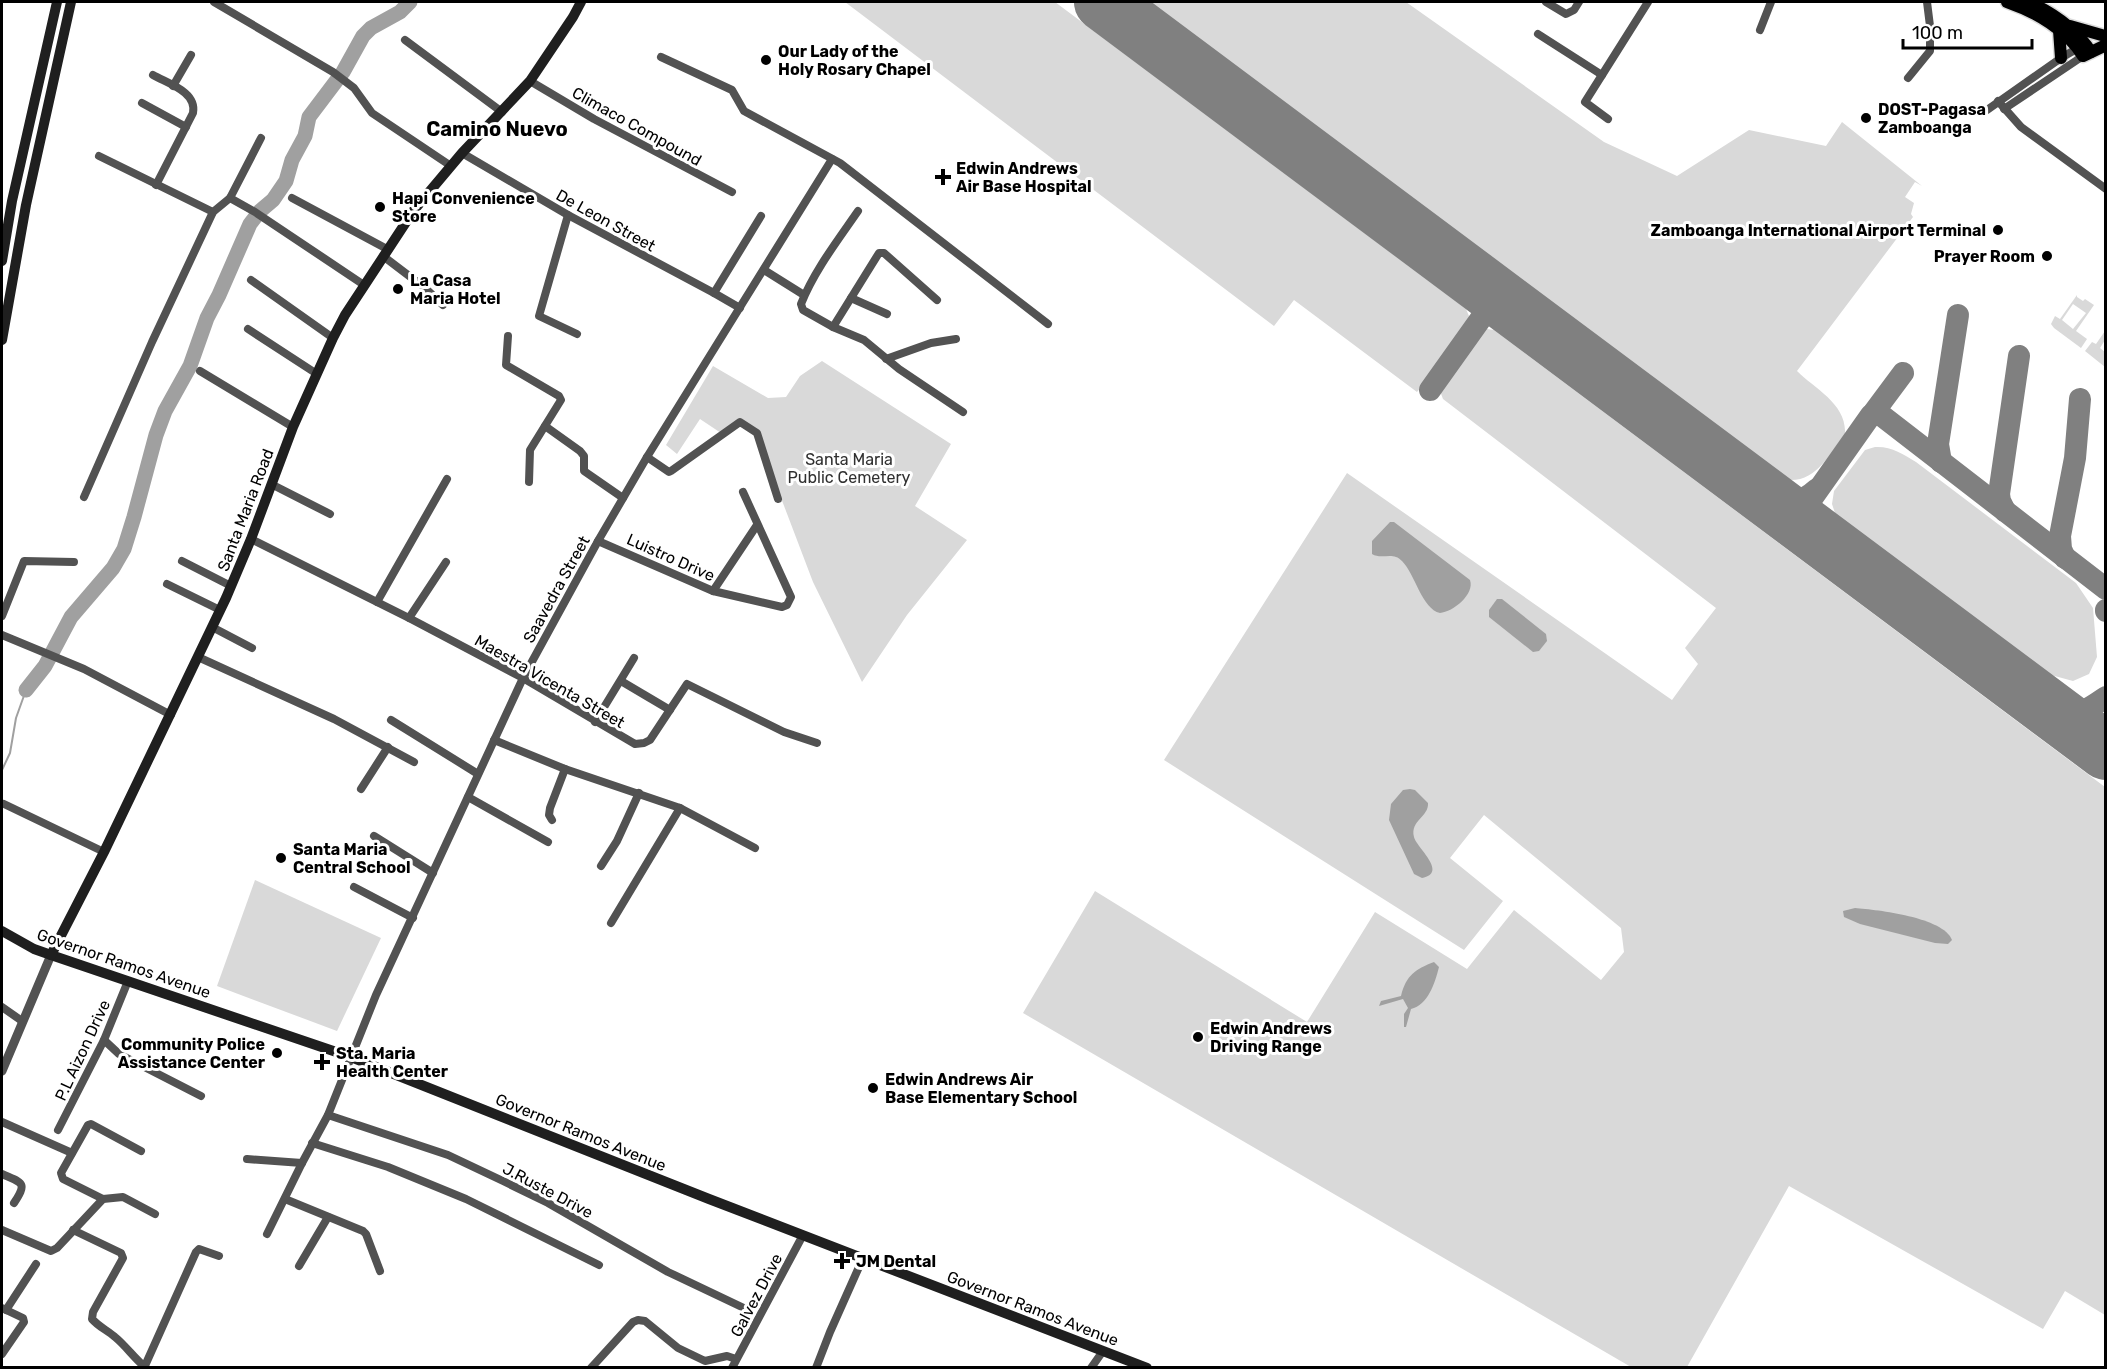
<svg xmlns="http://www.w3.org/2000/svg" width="2107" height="1369" viewBox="0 0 2107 1369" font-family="Rubik,sans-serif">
	<rect width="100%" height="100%" fill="#fff"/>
	<g fill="#d9d9d9" fill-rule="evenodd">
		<polygon points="845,2 1055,2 1466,309 1469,316 1468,324 1417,392 1294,300 1274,326"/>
		<path d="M1146,2H1406L1604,142L1677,176L1749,130L1826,146L1842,122L1922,186L1915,182L1905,197L1914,203L1911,214L1913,217L1797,371C1815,389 1847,404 1845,434C1829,454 1817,482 1788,480Z"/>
		<path d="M2077,295V297L2083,301L2085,299L2094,305L2076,331L2087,339L2081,348L2054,328L2051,324L2055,316L2060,319ZM2073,304L2086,313L2073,329L2062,320Z"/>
		<polygon points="1487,329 1494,330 2105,787 2105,1315 2065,1291 2043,1329 1789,1186 1687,1367 1631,1367 1023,1013 1095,891 1307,1022 1375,912 1467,969 1514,910 1601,980 1624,952 1621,928 1484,815 1450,858 1503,901 1464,950 1164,760 1347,473 1672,700 1698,664 1685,648 1716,608 1443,399 1440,391 1441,386 1478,334"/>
		<polygon points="2105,331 2105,340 2100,348 2105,352 2105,367 2085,351 2092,342 2096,344"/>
		<polygon points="822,361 951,444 915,506 967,540 907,615 862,682 813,582 778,490 760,432 740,419 721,433 700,419 677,454 666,445 713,366 768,398 786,397 800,376"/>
		<path d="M1875,447C1891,446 1903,454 1916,462L2076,583L2093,608L2097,657L2089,674L2073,681L2051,675L1836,516L1832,504L1834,491L1865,450Z"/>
		<polygon points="255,880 381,938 337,1031 217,986"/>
	</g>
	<g fill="#a0a0a0">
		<path d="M1390,522H1394L1470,580C1475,594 1453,612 1440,613C1422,609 1415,574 1402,561C1393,551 1382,560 1372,554V541Z"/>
		<polygon points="1497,599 1502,599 1546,634 1547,641 1539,651 1533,652 1489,617 1489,610"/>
		<path d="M1410,789L1415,790L1428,803C1429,817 1410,820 1414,837C1416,847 1449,873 1422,878L1414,874L1389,820L1391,804L1403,790Z"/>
		<path d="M1855,908C1878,910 1943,917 1952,940L1948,944L1935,943L1860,924L1844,917L1843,911Z"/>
		<path d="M1434,962L1439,967C1435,983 1428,1005 1411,1009L1406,1027H1404V1014L1408,1008L1403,999L1379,1006L1381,1001L1401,996C1406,975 1416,969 1434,962Z"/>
	</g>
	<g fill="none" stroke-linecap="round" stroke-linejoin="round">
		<polyline stroke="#a0a0a0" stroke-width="2" points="2,770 10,753 16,718 26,690"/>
		<polyline stroke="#a0a0a0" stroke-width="15" points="26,690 45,666 71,617 113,568 124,549 134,517 156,435 165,411 190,366 207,318 219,295 250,224 260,211 273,200 286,181 292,160 305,136 309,117 343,72 363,36 371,28 400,12 410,2"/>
		<g stroke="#808080" stroke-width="22">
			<polyline points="1430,390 1497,296"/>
			<polyline points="1874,412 1903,373"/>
			<polyline points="1941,462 1938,444 1958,315"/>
			<path d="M1767,498C1788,506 1800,504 1817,489"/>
			<polyline points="2005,511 2000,501 1999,494 2019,356"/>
			<polyline points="1816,535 1809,515 1811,500 1871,415 1877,412 2106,589"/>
			<polyline points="2065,558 2061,549 2060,536 2075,458 2080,399"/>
			<polyline points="2106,610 2106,611"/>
			<path d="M2057,715C2077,718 2090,708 2106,697"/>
		</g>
		<polyline stroke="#808080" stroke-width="58" points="1103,2 2106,751"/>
		<g stroke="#dbdbdb" stroke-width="15">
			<g id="primary">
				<path d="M2007,2C2036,12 2067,30 2083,56L2106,45"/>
				<path d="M2029,2C2053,13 2076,29 2091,52"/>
				<polyline points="2070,26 2105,36"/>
				<polyline points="2059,30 2061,58"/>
			</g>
		</g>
		<g stroke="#525252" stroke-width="8">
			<polyline points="214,2 333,72 354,88 372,113 451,166"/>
			<polyline points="1546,2 1566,14 1574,10 1579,2"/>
			<polyline points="1760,30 1771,2"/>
			<polyline points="1538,34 1602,75"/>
			<polyline points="405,40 502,112"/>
			<polyline points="661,57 732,90 744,111 840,163 1048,324"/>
			<path d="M153,75C169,84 197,92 193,113L156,185"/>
			<polyline points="1908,78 1930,51 1930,26 1927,2"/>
			<polyline points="530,81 594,119 732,192"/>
			<polyline points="173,86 191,55"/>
			<polyline points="1998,101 2021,127 2106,189"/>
			<polyline points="142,103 186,127"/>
			<polyline points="2004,109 2083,56"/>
			<polyline points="1987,110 2061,58 2078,48"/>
			<polyline points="1608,119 1585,102 1648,2"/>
			<polyline points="462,153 568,215 714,293 740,308"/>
			<polyline points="99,156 213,212"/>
			<polyline points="230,198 255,212 364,285"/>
			<polyline points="292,198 387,249"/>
			<path d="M858,211C838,240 814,271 801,304L803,310L833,327L864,340L899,369L963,412"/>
			<polyline points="568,215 539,316 577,334"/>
			<polyline points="383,256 425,288 443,305"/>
			<polyline points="764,270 804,295"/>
			<polyline points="251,280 333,338"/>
			<polyline points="714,293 761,216"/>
			<polyline points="851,298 887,314"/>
			<polyline points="833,327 879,253 884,253 937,300"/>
			<polyline points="248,329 317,374"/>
			<polyline points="508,336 506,365 559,396 561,400 530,450 529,482"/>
			<polyline points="886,359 931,343 956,339"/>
			<polyline points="200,371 293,427"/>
			<polyline points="545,426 580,451 584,456 584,471 623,498"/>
			<polyline points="647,457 669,472 671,471 740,422 757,433 778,499"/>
			<polyline points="271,484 330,514"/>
			<polyline points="84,497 152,342 213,212 230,198 261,138"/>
			<polyline points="251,539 409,618 523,678 635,744 644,743 650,740 687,684 784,732 817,743"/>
			<polyline points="598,541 713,591 782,607 787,605 791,597 743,492"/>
			<polyline points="182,561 231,586"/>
			<polyline points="167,584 220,610"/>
			<polyline points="713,591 757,525"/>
			<polyline points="377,602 447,479"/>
			<polyline points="2,616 24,561 74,562"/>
			<polyline points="409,618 446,562"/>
			<polyline points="212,627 252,648"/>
			<polyline points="2,635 84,669 171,715"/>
			<polyline points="198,657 334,719 414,762"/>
			<polyline points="621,681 670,710"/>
			<polyline points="391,720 478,774"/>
			<polyline points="595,722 634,658"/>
			<polyline points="494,740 565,769 680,808 755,848"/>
			<polyline points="361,789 388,747"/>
			<polyline points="468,797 548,842"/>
			<polyline points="4,804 104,852"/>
			<polyline points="552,820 549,815 550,808 565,769"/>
			<polyline points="374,836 433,873"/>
			<polyline points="601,866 617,841 639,793"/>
			<polyline points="354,887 413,918"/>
			<polyline points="611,923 680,808"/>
			<polyline points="2,1007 22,1021"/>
			<polyline points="104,1040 119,1054 201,1096"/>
			<polyline points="328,1115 448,1155 503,1181 548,1203 668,1272 746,1309"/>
			<polyline points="2,1122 72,1153"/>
			<polyline points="58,1130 104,1040 128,981"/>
			<polyline points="312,1143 388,1167 466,1199 599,1265"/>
			<polyline points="247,1159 302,1163"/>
			<path d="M2,1174C22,1183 28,1182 14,1203"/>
			<polyline points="103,1199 63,1179 61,1173 88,1125 91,1124 141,1151"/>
			<polyline points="285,1199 363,1231 366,1234 380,1271"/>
			<polyline points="2,1230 51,1251 57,1248 103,1199 123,1197 155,1214"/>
			<path d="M73,1230L121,1253L123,1258L93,1312L92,1319C99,1327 107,1330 115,1337C126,1346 134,1358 146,1368"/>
			<polyline points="267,1234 302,1163 328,1115 376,995 523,678 598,541 647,457 832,159"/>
			<polyline points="299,1266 328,1217"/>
			<polyline points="2,1308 23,1318 24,1322 2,1354"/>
			<polyline points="6,1310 36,1264"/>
			<polyline points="144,1368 196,1252 199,1249 219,1256"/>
			<polyline points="591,1368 633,1322 638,1320 645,1321 678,1348 705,1361 727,1356 736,1359"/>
			<polyline points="732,1368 803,1235"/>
			<polyline points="816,1368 830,1332 863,1258"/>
			<polyline points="1091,1368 1103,1351"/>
		</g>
		<polyline stroke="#525252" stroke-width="9" points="2,1071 51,955"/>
		<g stroke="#1f1f1f" stroke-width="10">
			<polyline points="2,261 12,201 57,2"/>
			<polyline points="2,340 26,205 71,2"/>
			<polyline points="2,931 34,949 51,955 351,1057 709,1199 1147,1368"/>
			<polyline points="51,955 104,852 226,598 251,539 293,427 333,338 345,315 414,210 462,153 530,81 573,17 581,2"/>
		</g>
		<use href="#primary" stroke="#000" stroke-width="12"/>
	</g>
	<g fill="#000" stroke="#fff" stroke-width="2">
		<circle cx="766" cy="60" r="6"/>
		<circle cx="1866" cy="118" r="6"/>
		<path d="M940 168h6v6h6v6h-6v6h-6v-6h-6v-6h6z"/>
		<circle cx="380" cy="207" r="6"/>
		<circle cx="1998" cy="230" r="6"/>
		<circle cx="2047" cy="256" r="6"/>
		<circle cx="398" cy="289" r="6"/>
		<circle cx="281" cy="858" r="6"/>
		<circle cx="1198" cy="1037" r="6"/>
		<circle cx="277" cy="1053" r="6"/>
		<path d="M319 1053h6v6h6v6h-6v6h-6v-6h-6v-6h6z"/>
		<circle cx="873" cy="1088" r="6"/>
		<path d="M839 1252h6v6h6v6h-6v6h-6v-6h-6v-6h6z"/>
	</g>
	<g text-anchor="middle" stroke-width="6" stroke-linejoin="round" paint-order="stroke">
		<g font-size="16" font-weight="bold" fill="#000" stroke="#fff" text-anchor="start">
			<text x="778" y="57">Our Lady of the<tspan x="778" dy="18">Holy Rosary Chapel</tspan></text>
			<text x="1878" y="115">DOST-Pagasa<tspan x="1878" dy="18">Zamboanga</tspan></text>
			<text x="956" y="174">Edwin Andrews<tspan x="956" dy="18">Air Base Hospital</tspan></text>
			<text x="392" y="204">Hapi Convenience<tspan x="392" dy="18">Store</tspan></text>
			<text x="1986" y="236" text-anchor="end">Zamboanga International Airport Terminal</text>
			<text x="2035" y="262" text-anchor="end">Prayer Room</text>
			<text x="410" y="286">La Casa<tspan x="410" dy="18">Maria Hotel</tspan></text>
			<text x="293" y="855">Santa Maria<tspan x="293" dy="18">Central School</tspan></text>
			<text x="1210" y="1034">Edwin Andrews<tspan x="1210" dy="18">Driving Range</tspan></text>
			<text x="265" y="1050" text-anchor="end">Community Police<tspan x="265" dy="18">Assistance Center</tspan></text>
			<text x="336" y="1059">Sta. Maria<tspan x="336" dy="18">Health Center</tspan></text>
			<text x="885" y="1085">Edwin Andrews Air<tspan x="885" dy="18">Base Elementary School</tspan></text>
			<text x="856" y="1267">JM Dental</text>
		</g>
		<g font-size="16" fill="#000" stroke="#fff">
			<text transform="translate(637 126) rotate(29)" y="6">Climaco Compound</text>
			<text transform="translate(606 220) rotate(29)" y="6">De Leon Street</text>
			<text transform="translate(245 510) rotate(-69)" y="6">Santa Maria Road</text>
			<text transform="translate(671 557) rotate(24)" y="6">Luistro Drive</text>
			<text transform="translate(556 589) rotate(-61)" y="6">Saavedra Street</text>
			<text transform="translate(550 681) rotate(30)" y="6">Maestra Vicenta Street</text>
			<text transform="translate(124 963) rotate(19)" y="6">Governor Ramos Avenue</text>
			<text transform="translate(82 1050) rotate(-65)" y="6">P.L Aizon Drive</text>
			<text transform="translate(581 1132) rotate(22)" y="6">Governor Ramos Avenue</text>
			<text transform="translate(548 1190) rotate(28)" y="6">J.Ruste Drive</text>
			<text transform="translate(756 1295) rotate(-62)" y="6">Galvez Drive</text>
			<text transform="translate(1033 1308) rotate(21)" y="6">Governor Ramos Avenue</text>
		</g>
		<g font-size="16" fill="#303030" stroke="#fff">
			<text x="849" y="465">Santa Maria<tspan x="849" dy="18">Public Cemetery</tspan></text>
		</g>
		<g font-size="20" font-weight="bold" fill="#000" stroke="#fff">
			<text x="497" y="136">Camino Nuevo</text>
		</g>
	</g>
	<rect width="2107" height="1369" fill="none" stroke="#000000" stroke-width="6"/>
	<path d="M1903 39v9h129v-9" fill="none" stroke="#000000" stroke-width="3"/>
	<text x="1912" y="39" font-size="18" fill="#000000" stroke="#ffffff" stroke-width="4.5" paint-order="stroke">100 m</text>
</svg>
